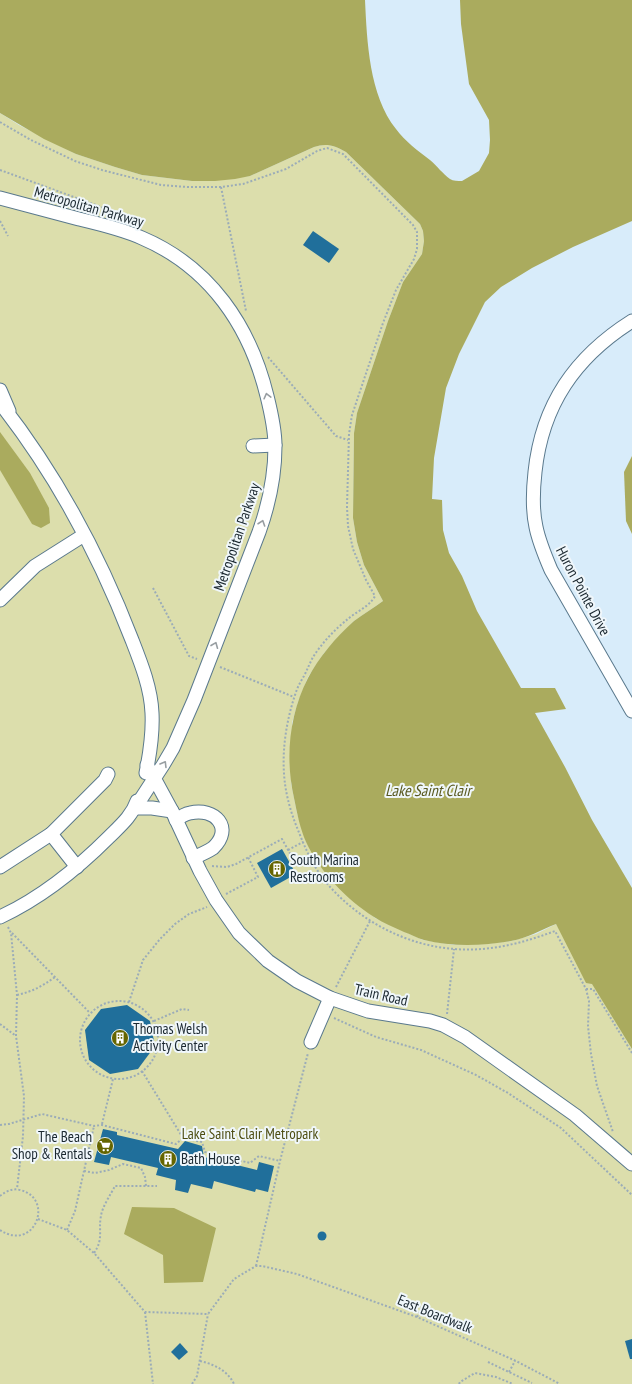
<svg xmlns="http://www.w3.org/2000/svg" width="632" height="1384" viewBox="0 0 632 1384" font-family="'PT Sans Narrow',sans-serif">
	<rect width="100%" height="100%" fill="#d8ecfa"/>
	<path fill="#dcdeac" d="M0,113L19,125L76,154L115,167L142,175L192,181L250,176L314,147C326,143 334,145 346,152L420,224L423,231L424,241L422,254L403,282L388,321L357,413L354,433L353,518L357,542L364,565L383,601L354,621L338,637L324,653L308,677L298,702L292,723L291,783L297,813L306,842L319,862L334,883L375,918L423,940L454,945L486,944L512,941L536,934L556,924L632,1049V1384H0Z"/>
	<g fill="#aaab5e">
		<path d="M0,0H365C367,41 369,95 396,129C405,141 418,151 430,160C437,166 443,174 450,179C453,181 458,181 462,181L479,171L489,153L490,140L489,120L469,84L461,24L460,0H632V221L573,247L532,268L501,287L485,302L459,354L446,388L434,458L432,499L442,500L443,530L449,553L462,576L477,611L521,688H555L566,709L535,713L565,767L592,820L632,888V1049L592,984L586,983L556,924C541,930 527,938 511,941C482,946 452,947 424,940C417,938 410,934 404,932C394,927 383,923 374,917C346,899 320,872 306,842C300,828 297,813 294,798C285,758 289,715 308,678C319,657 336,637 354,621C363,614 374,608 383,601L364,565L357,542L353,518L354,433L357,413L388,321L403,282L422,254L424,241L423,231L420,224L346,152C334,145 326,143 314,147L250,176L235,179L215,181H192L142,175L115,167L76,154L44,139L0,113Z"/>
		<polygon points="0,432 30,473 49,508 50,523 41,528 32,524 0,470"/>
		<polygon points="632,456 632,534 626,521 624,472"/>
		<polygon points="132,1207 174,1208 216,1228 203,1282 164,1283 163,1255 124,1234"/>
	</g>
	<g fill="#206f9b">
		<polygon points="313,231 339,249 329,263 303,245"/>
		<polygon points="282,849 296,874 271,888 257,863"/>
		<polygon points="127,1005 150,1021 155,1046 138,1069 110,1074 89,1060 85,1030 101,1009"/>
		<polygon points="103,1129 117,1132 117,1135 178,1149 185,1141 202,1146 204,1157 257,1170 259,1162 274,1166 268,1192 256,1189 255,1192 214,1181 212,1189 191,1184 188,1193 175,1190 176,1180 156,1175 158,1168 111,1157 109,1165 94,1162"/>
		<circle cx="322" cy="1236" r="4.5"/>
		<polygon points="632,1339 632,1359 630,1359 625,1341"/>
		<polygon points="180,1343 188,1352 179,1360 171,1352"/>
	</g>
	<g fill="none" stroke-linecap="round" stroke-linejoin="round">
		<g stroke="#5a798d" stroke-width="15">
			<g id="minor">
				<path d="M0,198C26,205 53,212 79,219C100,224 122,229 142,238C210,267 250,326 267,396C271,412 275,429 275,446C275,476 269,504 259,532L194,700L173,748L163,765L135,808"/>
				<path d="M632,321C575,357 542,405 535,472C533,490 532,509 536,527C539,542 545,556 551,570L632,711"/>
				<polyline points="0,390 9,411"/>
				<path d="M0,403C55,473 100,557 132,640C141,663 151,688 152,713C153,732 150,753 146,773"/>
				<polyline points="253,446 275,445"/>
				<polyline points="0,600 35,566 84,535"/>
				<polyline points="147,765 172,811 200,871 216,900 239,933 268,961 297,981 330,998 368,1011 430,1021 443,1025 465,1037 575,1115 632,1164"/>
				<polyline points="135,808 152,808 172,811"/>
				<path d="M176,820C180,817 185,814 190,813C215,807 234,828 213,848C207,852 200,855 193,858"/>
				<polyline points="51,834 77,867"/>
				<polyline points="0,867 51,834 105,780 108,774"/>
				<path d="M0,917C41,898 77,869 109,837C120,826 132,816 137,801"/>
				<polyline points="311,1042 330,998"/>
			</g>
		</g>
		<g stroke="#9bacb8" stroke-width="2" stroke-dasharray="2 2" stroke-linecap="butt">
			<path d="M0,122L31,140L75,161L102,170L161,185L187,187H221L243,184L286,169L317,151L327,148L343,154L413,225L417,232V249L414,259L396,290L383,323L352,415L349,434L347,507L348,526L353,549L366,580L375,596C369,607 357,611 348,619C335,629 320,645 312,659C309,665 307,670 304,676C301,681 298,686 296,692C286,721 281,753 285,784C287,799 292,816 298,830C305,848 313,866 325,881C356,919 406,946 455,949C489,952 523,943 555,931L586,989L589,1001L588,1026L591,1054L597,1086L613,1132"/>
			<polyline points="0,170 115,212 141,223"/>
			<polyline points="221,187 246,311"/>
			<polyline points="0,221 8,236"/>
			<polyline points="268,357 336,436 348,440"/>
			<polyline points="153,588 189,656 197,659"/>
			<polyline points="220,667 294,697"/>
			<polyline points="288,850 303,842"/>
			<polyline points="212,866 227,867 236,864 282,839 297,866 310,859"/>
			<polyline points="226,894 258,877 248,857"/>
			<polyline points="8,927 11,933 17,995 16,1036 24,1096 23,1136 17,1189"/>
			<polyline points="12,933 90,1013"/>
			<polyline points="336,987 370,921"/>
			<polyline points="586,989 593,989 632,1053"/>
			<path d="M17,995C31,992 43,986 55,977"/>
			<circle cx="119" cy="1040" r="39"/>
			<polyline points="129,1002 143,960 160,939 175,924 189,914 207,907"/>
			<polyline points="447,1014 454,949"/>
			<polyline points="334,1018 376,1037 421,1050 476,1075 508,1093 561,1128 632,1195"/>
			<polyline points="154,1021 182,1009 189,1010"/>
			<polyline points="0,1024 16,1036"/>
			<polyline points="142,1071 183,1138"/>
			<polyline points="102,1124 113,1079"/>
			<polyline points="0,1125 9,1124 42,1114 94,1126 102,1125 176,1144 183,1138 202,1142 205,1152 250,1163 259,1156 280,1161"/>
			<polyline points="84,1171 95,1173 109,1170 123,1164 141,1168 145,1177 146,1186"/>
			<path d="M0,1196C6,1191 13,1188 20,1190C55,1198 35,1253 0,1230"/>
			<polyline points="38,1219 67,1230 94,1253 145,1312 208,1314 234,1279 256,1266 262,1266 297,1274 417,1317 516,1361 560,1384"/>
			<polyline points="67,1230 75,1211 94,1126"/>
			<path d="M94,1253C104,1239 98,1230 101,1216C102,1207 111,1194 115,1186H157"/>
			<polyline points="256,1266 280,1161 308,1053"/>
			<polyline points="411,1303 433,1311"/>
			<polyline points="145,1312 153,1384"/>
			<polyline points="417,1317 422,1307"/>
			<path d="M200,1361C214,1364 228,1371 234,1384"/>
			<polyline points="488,1362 532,1383"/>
			<polyline points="509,1372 515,1361"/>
			<polyline points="192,1384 197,1376 208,1314"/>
			<polyline points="459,1384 460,1382 475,1373 496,1377 513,1384"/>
		</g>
		<use href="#minor" stroke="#fff" stroke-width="13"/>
	</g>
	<defs><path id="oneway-chevron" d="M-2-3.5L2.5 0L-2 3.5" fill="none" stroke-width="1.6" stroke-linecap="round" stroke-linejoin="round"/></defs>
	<g stroke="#989ea2">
		<use href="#oneway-chevron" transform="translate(267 396) rotate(-104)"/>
		<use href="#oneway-chevron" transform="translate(262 523) rotate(-71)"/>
		<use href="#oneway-chevron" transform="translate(215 645) rotate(-68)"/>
		<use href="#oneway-chevron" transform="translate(164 764) rotate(-59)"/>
	</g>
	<defs>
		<g id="building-disc" transform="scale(0.9)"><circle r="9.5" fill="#656500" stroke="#f0f7fb"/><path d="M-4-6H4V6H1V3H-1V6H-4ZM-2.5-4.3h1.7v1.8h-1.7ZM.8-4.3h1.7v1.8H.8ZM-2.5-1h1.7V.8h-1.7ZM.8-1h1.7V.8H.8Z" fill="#fff"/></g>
		<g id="supermarket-disc" transform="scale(0.9)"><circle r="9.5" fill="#656500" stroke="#f0f7fb"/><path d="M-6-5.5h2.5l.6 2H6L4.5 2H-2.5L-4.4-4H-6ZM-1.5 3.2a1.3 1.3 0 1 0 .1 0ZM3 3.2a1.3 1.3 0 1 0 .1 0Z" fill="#fff"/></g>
	</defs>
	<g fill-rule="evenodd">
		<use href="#building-disc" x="277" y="869"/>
		<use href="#building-disc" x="120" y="1038"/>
		<use href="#supermarket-disc" x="105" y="1146"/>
		<use href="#building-disc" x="168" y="1159"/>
	</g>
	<g text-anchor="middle" stroke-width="4" stroke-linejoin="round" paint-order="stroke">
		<g font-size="15" fill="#1b2830" stroke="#f0f7fb">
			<text transform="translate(89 207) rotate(16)" y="5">Metropolitan Parkway</text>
			<text transform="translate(237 537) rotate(-71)" y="5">Metropolitan Parkway</text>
			<text transform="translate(583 591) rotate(62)" y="5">Huron Pointe Drive</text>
			<text transform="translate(381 995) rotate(13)" y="5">Train Road</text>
			<text transform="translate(435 1314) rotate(22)" y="5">East Boardwalk</text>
		</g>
		<g font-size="15" fill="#1b2830" stroke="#f0f7fb" text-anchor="start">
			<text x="290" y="865">South Marina<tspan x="290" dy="17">Restrooms</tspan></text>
			<text x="133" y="1034">Thomas Welsh<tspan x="133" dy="17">Activity Center</tspan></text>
			<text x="92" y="1142" text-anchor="end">The Beach<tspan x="92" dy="17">Shop &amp; Rentals</tspan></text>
			<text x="181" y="1164">Bath House</text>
		</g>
		<g font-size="15" fill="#4d4d12" stroke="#f0f7fb">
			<text x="250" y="1139">Lake Saint Clair Metropark</text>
		</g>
		<g font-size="16" font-style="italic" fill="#595920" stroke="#f0f7fb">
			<text x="428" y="796">Lake Saint Clair</text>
		</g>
	</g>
</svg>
